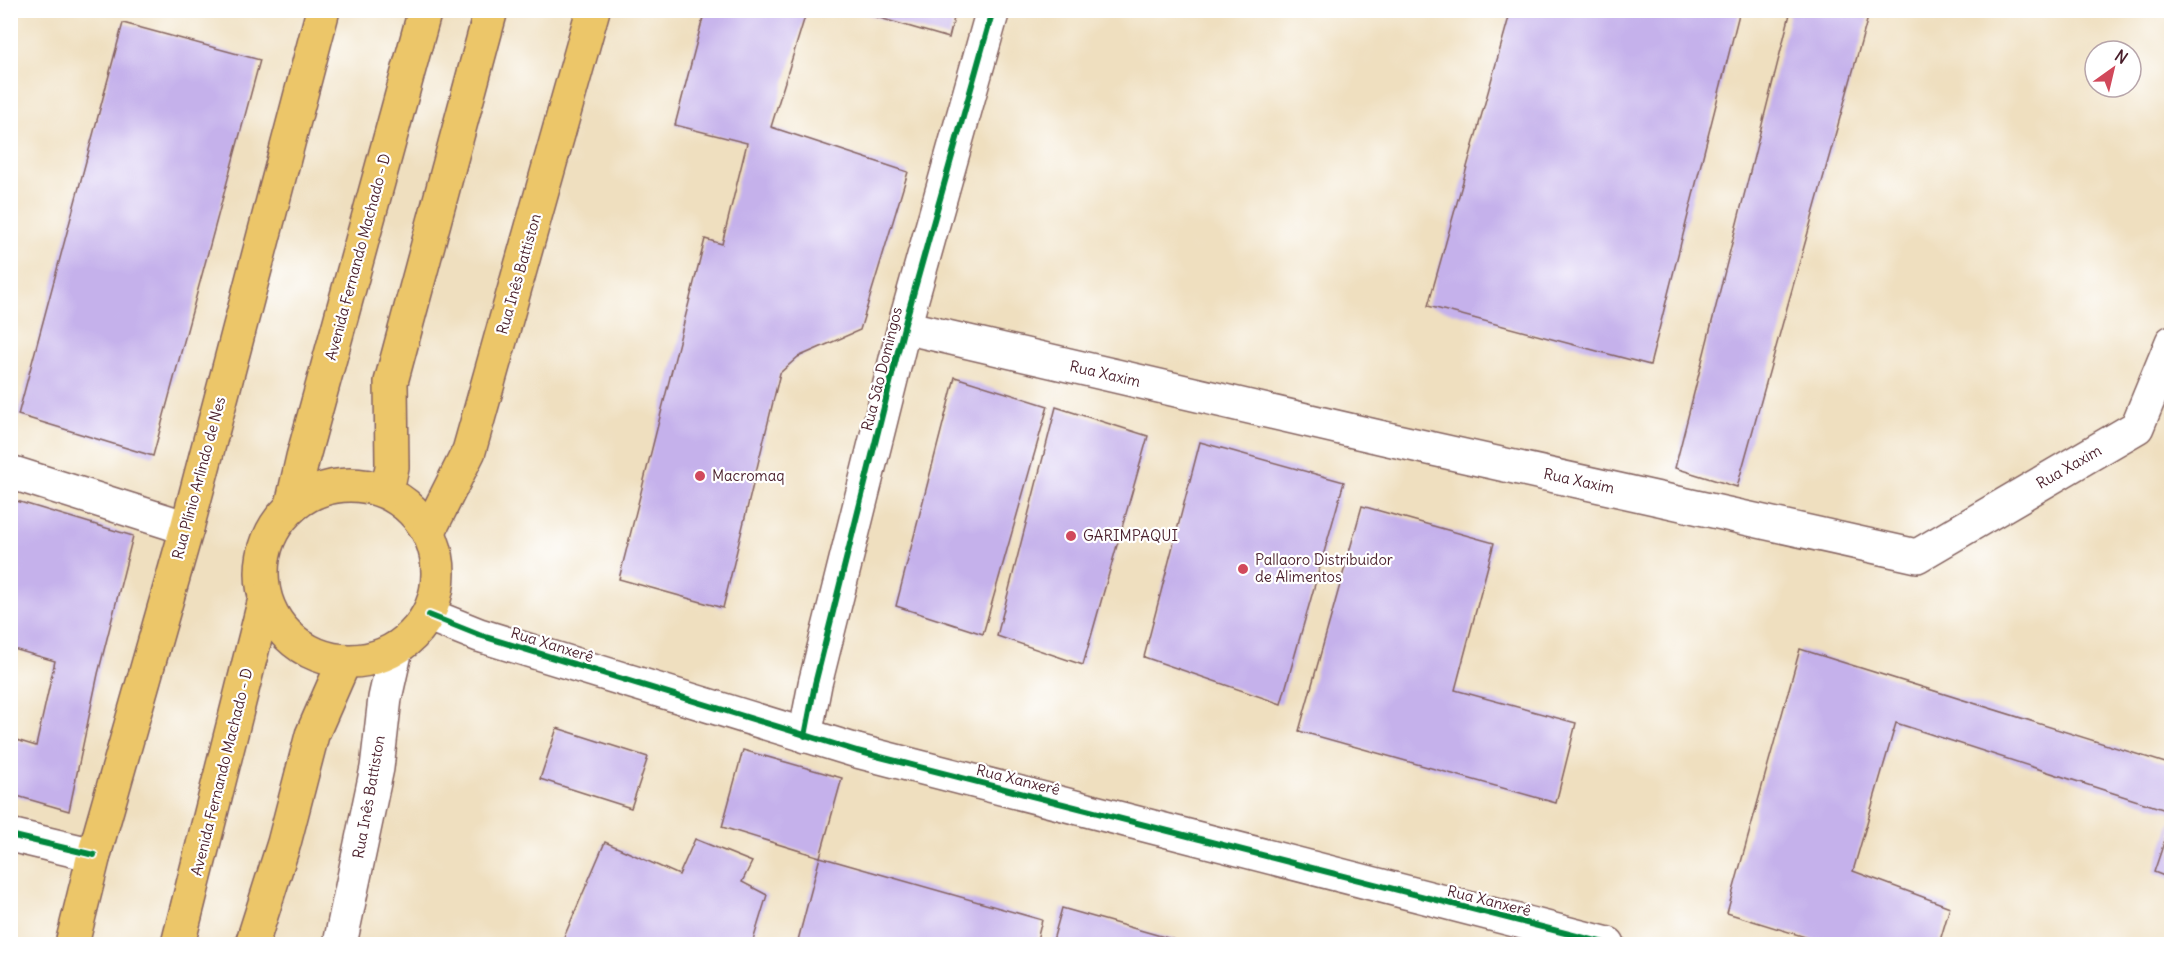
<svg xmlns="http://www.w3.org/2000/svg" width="2182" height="955" viewBox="0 0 2182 955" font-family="Delius,sans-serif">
	<rect width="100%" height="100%" fill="#fff"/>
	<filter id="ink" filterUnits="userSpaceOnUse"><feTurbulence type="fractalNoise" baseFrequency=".0167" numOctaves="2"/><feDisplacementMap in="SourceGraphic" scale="12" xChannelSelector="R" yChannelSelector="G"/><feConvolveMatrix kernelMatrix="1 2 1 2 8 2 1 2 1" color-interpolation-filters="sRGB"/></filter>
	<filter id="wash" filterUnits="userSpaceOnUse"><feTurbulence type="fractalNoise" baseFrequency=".008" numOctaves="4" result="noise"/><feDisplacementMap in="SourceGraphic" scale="24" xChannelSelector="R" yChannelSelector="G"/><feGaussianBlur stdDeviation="1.35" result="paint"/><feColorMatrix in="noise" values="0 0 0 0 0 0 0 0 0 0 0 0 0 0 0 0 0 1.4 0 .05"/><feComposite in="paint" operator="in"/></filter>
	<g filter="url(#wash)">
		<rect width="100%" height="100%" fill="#efdfbf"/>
		<g id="blocks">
			<g fill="#c5b1eb">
				<polygon points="705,10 807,10 771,127 908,172 860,330 798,357 780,373 723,608 619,579 705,239 722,244 747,143 675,125"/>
				<polygon points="852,10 956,10 949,38"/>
				<polygon points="1511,10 1740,10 1650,365 1428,306"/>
				<polygon points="1791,10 1870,10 1737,487 1675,468"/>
				<polygon points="123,23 260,60 153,456 18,415"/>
				<polygon points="955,377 1048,406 983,634 896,606"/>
				<polygon points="1056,407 1148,436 1083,665 997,636"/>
				<polygon points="1200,442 1344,482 1281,704 1144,657"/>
				<polygon points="10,499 133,536 98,674 69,811 10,794 10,738 36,746 55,661 10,648"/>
				<polygon points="1362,506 1494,543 1455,690 1576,723 1556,803 1299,731"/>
				<polygon points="1800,649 2172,765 2172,812 1896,723 1853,871 1950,907 1939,944 1828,944 1727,913"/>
				<polygon points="557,728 648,757 631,808 540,779"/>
				<polygon points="743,750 842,778 820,857 722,827"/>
				<polygon points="2171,822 2172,822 2172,879 2154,872"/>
				<polygon points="695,839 752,862 742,882 767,895 752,944 561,944 605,842 679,875"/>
				<polygon points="820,857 1042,920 1036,944 797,944"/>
				<polygon points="1062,908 1189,944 1052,944"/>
			</g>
		</g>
	</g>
	<g filter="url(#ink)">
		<use href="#blocks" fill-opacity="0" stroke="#84625f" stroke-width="1.5"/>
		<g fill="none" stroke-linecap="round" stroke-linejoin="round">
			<g stroke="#84625f" stroke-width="36">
				<g id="minor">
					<polyline points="904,327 1388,439 1917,556 2137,427 2172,342"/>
					<polyline points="10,472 187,528"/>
					<polyline points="429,615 479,635 857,751 1608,944"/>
					<polyline points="805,736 815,684 904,327 993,10"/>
					<polyline points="10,835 94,855"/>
					<polyline points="340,944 377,768 385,698 396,649"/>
				</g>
			</g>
			<g stroke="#84625f" stroke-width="36">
				<g id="major">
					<circle cx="350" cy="573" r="88"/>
					<polyline points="387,491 392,467 391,382 491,10"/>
					<polyline points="292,505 303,457 425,10"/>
					<polyline points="429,531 469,451 593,10"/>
					<polyline points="72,944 94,855 187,528 323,10"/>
					<polyline points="178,944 265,599"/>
					<polyline points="252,944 284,843 312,735 344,662"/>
				</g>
			</g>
			<use href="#minor" stroke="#fff" stroke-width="33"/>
			<use href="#major" stroke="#ecc669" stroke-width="33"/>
			<g stroke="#fff" stroke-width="10">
				<g id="cycleway">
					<polyline points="429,615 479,635 857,751 1608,944"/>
					<polyline points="805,736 815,684 904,327 993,10"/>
					<polyline points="10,835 94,855"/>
				</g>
			</g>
			<use href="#cycleway" stroke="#00873e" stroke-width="6"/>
		</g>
	</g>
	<g fill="#d1495b" stroke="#fff" stroke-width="2">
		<circle cx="700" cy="476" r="6"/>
		<circle cx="1071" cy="536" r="6"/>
		<circle cx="1243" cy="569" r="6"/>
	</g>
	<g text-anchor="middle" stroke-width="4.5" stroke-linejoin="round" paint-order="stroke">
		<g font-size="15" fill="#4a1f2b" stroke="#fff">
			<text transform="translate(358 257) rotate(-75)" y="5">Avenida Fernando Machado - D</text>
			<text transform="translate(519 274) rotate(-74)" y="5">Rua Inês Battiston</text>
			<text transform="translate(882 369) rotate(-76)" y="5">Rua São Domingos</text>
			<text transform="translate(1105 374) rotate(13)" y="5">Rua Xaxim</text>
			<text transform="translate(2069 467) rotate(-30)" y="5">Rua Xaxim</text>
			<text transform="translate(199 478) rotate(-75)" y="5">Rua Plínio Arlindo de Nes</text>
			<text transform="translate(1579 481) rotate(12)" y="5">Rua Xaxim</text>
			<text transform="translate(552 645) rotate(17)" y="5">Rua Xanxerê</text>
			<text transform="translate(222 772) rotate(-76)" y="5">Avenida Fernando Machado - D</text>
			<text transform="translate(1018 780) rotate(14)" y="5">Rua Xanxerê</text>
			<text transform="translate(369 797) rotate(-80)" y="5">Rua Inês Battiston</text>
			<text transform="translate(1489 901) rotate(14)" y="5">Rua Xanxerê</text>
		</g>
		<g font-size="15" fill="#4a1f2b" stroke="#fff" text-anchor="start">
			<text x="712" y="481">Macromaq</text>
			<text x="1083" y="541">GARIMPAQUI</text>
			<text x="1255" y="565">Pallaoro Distribuidor<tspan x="1255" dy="17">de Alimentos</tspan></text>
		</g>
	</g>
	<rect width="2182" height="955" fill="none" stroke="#fff" stroke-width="36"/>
	<g transform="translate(2113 69) rotate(34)"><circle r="28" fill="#ffffff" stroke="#b7a5aa" stroke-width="1.5"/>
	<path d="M0-4.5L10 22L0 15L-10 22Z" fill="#d1495b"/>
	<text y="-9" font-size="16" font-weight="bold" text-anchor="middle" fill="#4a1f2b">N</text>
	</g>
</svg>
